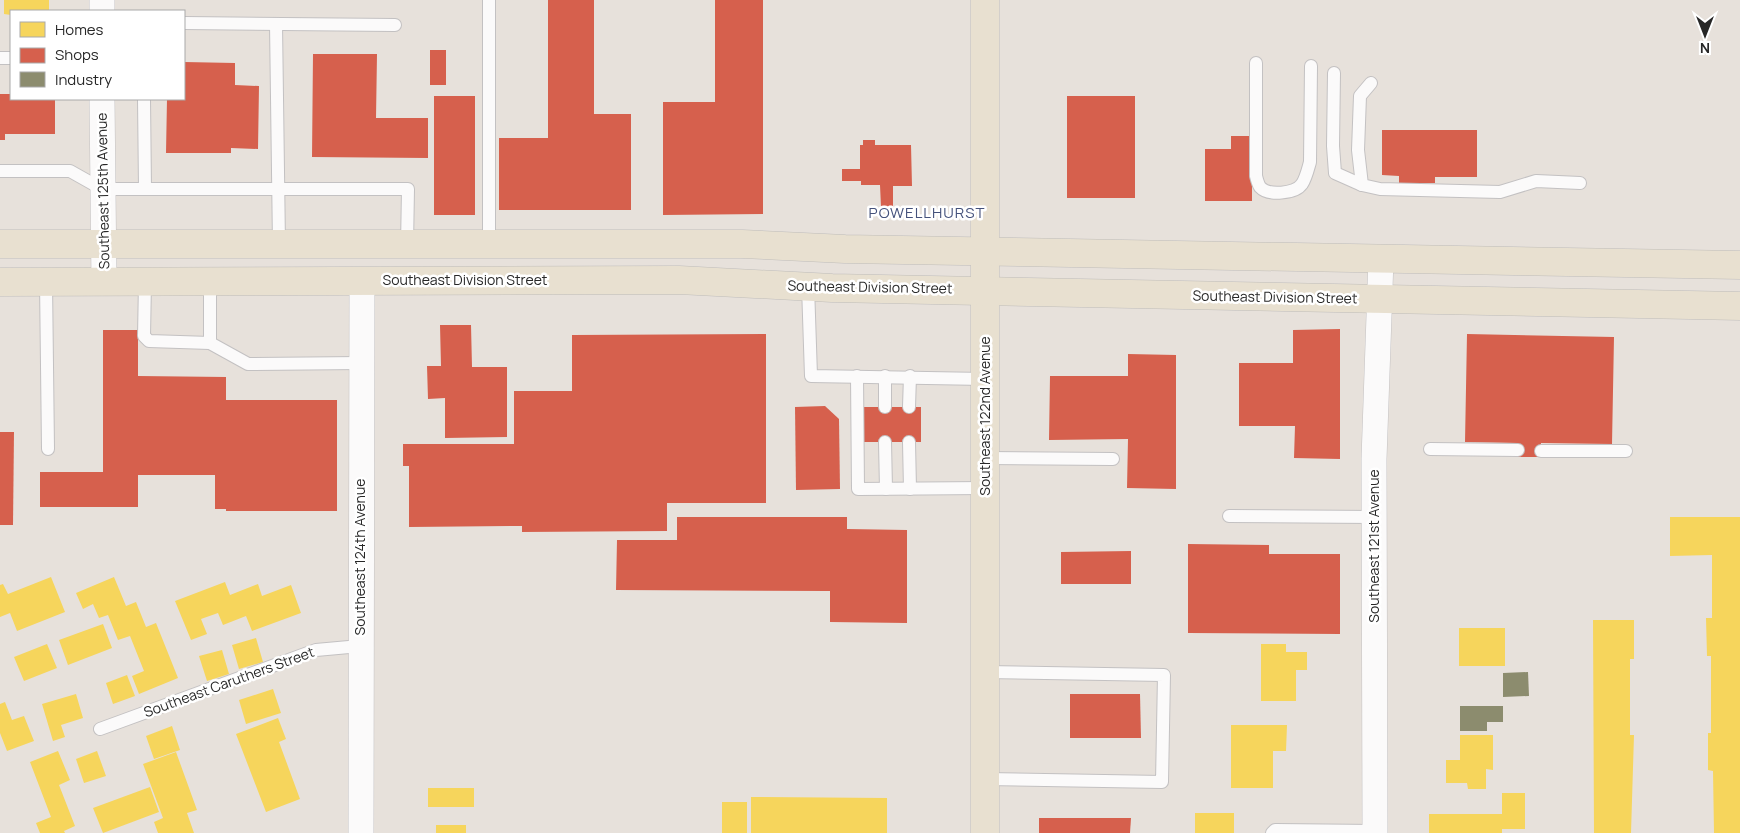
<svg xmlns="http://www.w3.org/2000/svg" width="1740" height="833" viewBox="0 0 1740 833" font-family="Manrope,sans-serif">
	<rect width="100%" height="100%" fill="#e7e1db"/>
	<g fill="#f6d55c">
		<polygon points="4,0 49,0 49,11 11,11 11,15 4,14"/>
		<polygon points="1670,517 1740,517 1740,833 1714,833 1713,771 1708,770 1708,733 1711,733 1711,656 1707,656 1706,618 1712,618 1712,555 1670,556"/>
		<polygon points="51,577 65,612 17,631 10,613 0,617 0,585 3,584 8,594"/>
		<polygon points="114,577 126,606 136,602 146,627 156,623 178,678 139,694 132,676 144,671 130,636 118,640 108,615 99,618 93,604 83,609 76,593"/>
		<polygon points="225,582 230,595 258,584 262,596 291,585 301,613 252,631 246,616 223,625 218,613 201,619 207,634 191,640 175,601"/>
		<polygon points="1593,620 1634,620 1634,659 1630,659 1630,735 1634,735 1631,833 1594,833"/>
		<polygon points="103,624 112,648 68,665 59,640"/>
		<rect x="1459" y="628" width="46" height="38"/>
		<polygon points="256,638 263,662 239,669 232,645"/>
		<polygon points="47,644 57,668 24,681 14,657"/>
		<polygon points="1261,644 1286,644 1286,652 1307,652 1307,670 1296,670 1296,701 1261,701"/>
		<polygon points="222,650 229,674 207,681 199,656"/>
		<polygon points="127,675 135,696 113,704 106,683"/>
		<polygon points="273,689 281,713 246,724 239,700"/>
		<polygon points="76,694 83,718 61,725 65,737 53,741 42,704"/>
		<polygon points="5,702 12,720 24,716 34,741 7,751 0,733 0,704"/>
		<polygon points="278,718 286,739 279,742 300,799 266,812 236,734"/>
		<polygon points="1231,725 1287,725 1286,751 1273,751 1273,788 1231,788"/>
		<polygon points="172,726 180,750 154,759 146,736"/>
		<polygon points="1460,735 1493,735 1493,770 1486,769 1486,789 1468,789 1467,783 1446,783 1446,760 1460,760"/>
		<polygon points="58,751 70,780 59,785 75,826 64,831 65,833 40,833 36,823 51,817 30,762"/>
		<polygon points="97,751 106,776 84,783 76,759"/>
		<polygon points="176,752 197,810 187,813 194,833 158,833 154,822 163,818 143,764"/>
		<polygon points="150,787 159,812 103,833 93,808"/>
		<rect x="428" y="788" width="46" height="19"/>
		<polygon points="1502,793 1525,793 1525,829 1502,829 1502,833 1429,833 1429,814 1502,814"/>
		<polygon points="751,797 887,798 887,833 751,833"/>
		<rect x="722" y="802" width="25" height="31"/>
		<rect x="1195" y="813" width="39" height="20"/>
		<rect x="436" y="825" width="30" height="8"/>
	</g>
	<g fill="#d6604d">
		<polygon points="548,0 594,0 594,114 631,114 631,210 499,210 499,138 548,138"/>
		<polygon points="715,0 763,0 763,214 663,215 663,102 715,102"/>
		<rect x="430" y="50" width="16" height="35"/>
		<polygon points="313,54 377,54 376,118 428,118 428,158 312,157"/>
		<polygon points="184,62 235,63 235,85 259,86 258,149 231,148 231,153 166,153 167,99 184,99"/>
		<polygon points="0,94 11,94 11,99 55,99 55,134 5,134 5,140 0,140"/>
		<rect x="434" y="96" width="41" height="119"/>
		<rect x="1067" y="96" width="68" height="102"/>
		<polygon points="1382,130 1477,130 1477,177 1435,177 1435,183 1399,183 1399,176 1382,175"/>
		<polygon points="1231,136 1252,136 1252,201 1205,201 1205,149 1231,149"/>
		<polygon points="863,140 875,140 875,145 911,145 912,186 893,186 893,207 881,207 880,185 861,185 861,181 842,181 842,169 860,169 860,145 863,145"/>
		<polygon points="440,325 471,325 472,367 507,367 507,437 445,438 445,398 428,399 427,366 441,366"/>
		<polygon points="1340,329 1340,459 1294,458 1295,426 1239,426 1239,363 1293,363 1293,330"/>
		<polygon points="103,330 138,330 138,376 226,377 226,400 337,400 337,511 226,511 226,509 215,509 215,475 138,475 138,507 40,507 40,472 103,472"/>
		<polygon points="766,334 766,503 667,503 667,531 522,532 522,526 409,527 409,466 403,466 403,444 514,444 514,391 572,391 572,335"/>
		<polygon points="1467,334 1614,337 1612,444 1541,443 1540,457 1518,457 1518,443 1465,442"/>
		<polygon points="1128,354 1176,355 1176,489 1127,488 1128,439 1049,440 1050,376 1128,376"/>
		<polygon points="825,406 839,419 840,489 796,490 795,407"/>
		<polygon points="863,407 921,407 921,442 862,442"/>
		<polygon points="0,432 14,432 13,525 0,525"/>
		<polygon points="677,517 847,517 847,529 907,530 907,623 830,622 830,591 616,590 617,540 677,540"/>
		<polygon points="1188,544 1269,545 1269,554 1340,554 1340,634 1188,633"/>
		<polygon points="1131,551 1131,584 1061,584 1061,552"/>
		<polygon points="1070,694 1140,694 1141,738 1070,738"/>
		<polygon points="1039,818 1131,818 1130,833 1039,833"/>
	</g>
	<g fill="#8c8c6e">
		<polygon points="1528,672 1529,696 1503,697 1503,673"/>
		<polygon points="1460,706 1503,706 1503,722 1487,722 1487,731 1460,731"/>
	</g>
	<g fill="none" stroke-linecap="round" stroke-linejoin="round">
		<g stroke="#c3c1c2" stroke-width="14">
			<g id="lane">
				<polyline points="489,0 489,245"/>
				<polyline points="184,23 395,25"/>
				<polyline points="276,24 279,245"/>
				<polyline points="0,58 11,58"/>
				<path d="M1256,63V176C1257,180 1258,184 1260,187C1268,196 1295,194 1302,184C1306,178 1308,169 1310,162L1311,66"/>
				<polyline points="1334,73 1333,146 1335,173 1362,185"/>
				<polyline points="1371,83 1360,96 1358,150 1362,185 1380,189 1500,192 1536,181 1580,183"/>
				<polyline points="144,99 145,189"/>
				<polyline points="0,171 70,171 102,189 408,189 407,245"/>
				<polyline points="46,282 48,449"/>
				<polyline points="145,282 144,336 149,341 210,343 248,364 361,363"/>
				<polyline points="210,282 210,343"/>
				<polyline points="808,286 811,376 985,379"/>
				<polyline points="857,376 858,489 985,488"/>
				<polyline points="885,407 885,376"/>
				<polyline points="909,407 910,376"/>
				<polyline points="885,442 886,489"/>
				<polyline points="909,442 910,489"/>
				<polyline points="1430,449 1518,450"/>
				<polyline points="1541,451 1626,451"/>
				<polyline points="984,458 1113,459"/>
				<polyline points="1229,516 1374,517"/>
				<polyline points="985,672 1164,675 1162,782 985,779"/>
				<polyline points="100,729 316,650 360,646"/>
				<polyline points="1272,833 1275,830 1375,831"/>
			</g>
		</g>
		<g stroke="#c3c1c2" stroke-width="26">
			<g id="street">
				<polyline points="102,11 102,0"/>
				<polyline points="102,99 104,282"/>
				<polyline points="361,833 362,281"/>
				<polyline points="1375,833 1374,459 1381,259"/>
			</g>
		</g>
		<g stroke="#bfbdbb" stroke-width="29">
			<g id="primary">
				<polyline points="985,0 985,833"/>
				<polyline points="0,244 742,244 845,249 1740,265"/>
				<polyline points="0,282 679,280 832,288 1740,306"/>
			</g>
		</g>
		<use href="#lane" stroke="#fbfafa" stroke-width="12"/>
		<use href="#street" stroke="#fbfafa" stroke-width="25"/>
		<use href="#primary" stroke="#e8e0d0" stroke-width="28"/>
	</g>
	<g text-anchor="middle" stroke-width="5" stroke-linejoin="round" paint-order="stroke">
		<g font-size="14" fill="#272727" stroke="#fff">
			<text transform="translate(103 191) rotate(-91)" y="5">Southeast 125th Avenue</text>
			<text x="465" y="285">Southeast Division Street</text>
			<text transform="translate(870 287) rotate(1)" y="5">Southeast Division Street</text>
			<text transform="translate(1275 297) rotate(1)" y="5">Southeast Division Street</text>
			<text transform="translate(985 416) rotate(-90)" y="5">Southeast 122nd Avenue</text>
			<text transform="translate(1374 546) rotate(-90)" y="5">Southeast 121st Avenue</text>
			<text transform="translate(360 557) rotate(-90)" y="5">Southeast 124th Avenue</text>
			<text transform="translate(229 682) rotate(-20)" y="5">Southeast Caruthers Street</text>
		</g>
		<g font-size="15" letter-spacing="1" fill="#44517b" stroke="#fff">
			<text x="927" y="218">POWELLHURST</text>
		</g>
	</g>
	<rect x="10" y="10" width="175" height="90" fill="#ffffff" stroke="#a9a9a9"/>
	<rect x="20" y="22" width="25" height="15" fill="#f6d55c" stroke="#a9a9a9"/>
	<text x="55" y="35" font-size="15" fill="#272727">Homes</text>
	<rect x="20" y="48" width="25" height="15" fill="#d6604d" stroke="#a9a9a9"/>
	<text x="55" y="60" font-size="15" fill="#272727">Shops</text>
	<rect x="20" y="72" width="25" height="15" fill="#8c8c6e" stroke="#a9a9a9"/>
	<text x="55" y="85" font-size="15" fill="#272727">Industry</text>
	<g transform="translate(1705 35) rotate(180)" stroke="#ffffff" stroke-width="4" paint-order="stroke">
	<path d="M0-4L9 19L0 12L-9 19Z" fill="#272727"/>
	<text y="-8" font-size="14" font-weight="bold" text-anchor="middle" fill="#272727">N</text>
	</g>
</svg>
